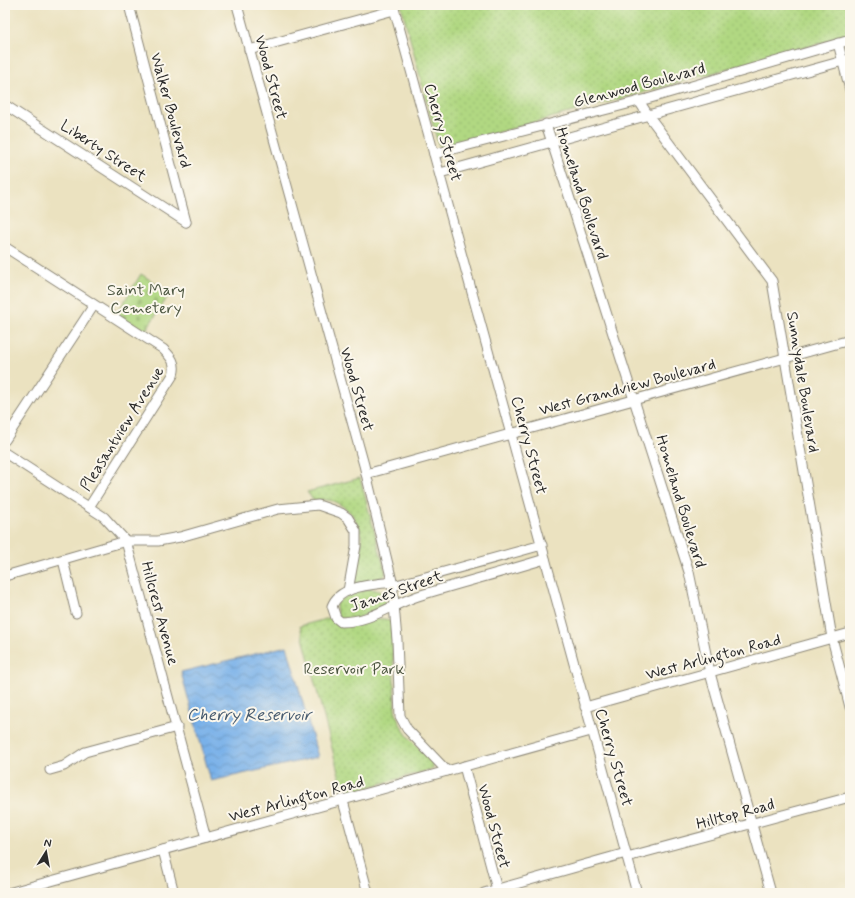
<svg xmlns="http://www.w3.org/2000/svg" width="855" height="898" viewBox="0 0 855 898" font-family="Mynerve,sans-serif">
	<defs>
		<pattern id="grass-dots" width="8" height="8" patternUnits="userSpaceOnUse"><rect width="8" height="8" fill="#b1d882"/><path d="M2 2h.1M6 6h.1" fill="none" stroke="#98ba70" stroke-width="1.8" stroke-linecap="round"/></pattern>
		<pattern id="cemetery-stones" width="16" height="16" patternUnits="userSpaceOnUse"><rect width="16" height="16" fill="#b1d882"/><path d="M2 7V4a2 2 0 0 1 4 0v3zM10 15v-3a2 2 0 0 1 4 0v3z" fill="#98ba70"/></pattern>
		<pattern id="water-waves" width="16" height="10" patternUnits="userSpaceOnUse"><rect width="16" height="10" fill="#79b1e9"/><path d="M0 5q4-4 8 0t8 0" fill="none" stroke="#6390bd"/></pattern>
	</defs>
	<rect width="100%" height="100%" fill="#fbf7ec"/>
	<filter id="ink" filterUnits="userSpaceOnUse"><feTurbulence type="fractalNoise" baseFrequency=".025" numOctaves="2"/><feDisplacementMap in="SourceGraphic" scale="8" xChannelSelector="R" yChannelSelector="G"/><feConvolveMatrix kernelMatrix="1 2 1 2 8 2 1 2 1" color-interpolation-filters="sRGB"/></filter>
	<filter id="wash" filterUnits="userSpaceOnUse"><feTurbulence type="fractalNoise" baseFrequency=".012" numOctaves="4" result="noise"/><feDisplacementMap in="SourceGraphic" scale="16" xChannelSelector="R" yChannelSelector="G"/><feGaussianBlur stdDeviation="0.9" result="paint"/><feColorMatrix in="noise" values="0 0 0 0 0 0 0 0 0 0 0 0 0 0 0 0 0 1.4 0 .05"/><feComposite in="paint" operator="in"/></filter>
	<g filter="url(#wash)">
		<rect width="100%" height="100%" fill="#ebe2c0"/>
		<g fill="url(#grass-dots)" stroke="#6e8256">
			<polygon points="401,5 850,5 850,35 442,148 438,144"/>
			<path d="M360,478L386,574L383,577L357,584L354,582C353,570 359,562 361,551C365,532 354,510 335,502C329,499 320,500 313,500L307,492Z"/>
			<path d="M370,589C378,590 381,591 386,598L384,606L358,618H341L337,614L336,605C344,594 358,592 370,589Z"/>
			<path d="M330,618C350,642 375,607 392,623L395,709C401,735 416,744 433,762V769L344,794L300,626Z"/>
		</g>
		<polygon fill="url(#cemetery-stones)" stroke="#6e8256" points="141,274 170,293 144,333 116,315"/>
		<polygon fill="url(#water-waves)" stroke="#526e8a" points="287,646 318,757 211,781 181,672"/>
	</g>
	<g filter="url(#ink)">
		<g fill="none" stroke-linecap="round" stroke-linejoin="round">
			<g stroke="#8b8676" stroke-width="11">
				<g id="minor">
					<polyline points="129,5 186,222"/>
					<polyline points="237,5 364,465 392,581 397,640 400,716 407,729 447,771"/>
					<polyline points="393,5 637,893"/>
					<polyline points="838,43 850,90"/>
					<polyline points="249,50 394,10"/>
					<polyline points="639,101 648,115 772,281 832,638 850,707"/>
					<polyline points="5,105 186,222"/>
					<polyline points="546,124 689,572 710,673 771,893"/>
					<polyline points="434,154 647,99 850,40"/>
					<polyline points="440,173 850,59"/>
					<path d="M5,247L163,349C171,357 177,363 173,375L89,507"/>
					<polyline points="5,440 94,305"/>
					<polyline points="5,453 104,517 126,541 206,838"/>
					<polyline points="366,474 850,340"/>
					<polyline points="63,560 76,613"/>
					<polyline points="5,576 126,541 158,541 180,537 278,509 318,505 341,513 348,518 356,531 356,546 348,591"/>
					<path d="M392,582C373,585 340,585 332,606L336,618L341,622C370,622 391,605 418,596C460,583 503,572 545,559"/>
					<polyline points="393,586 542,545"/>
					<polyline points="585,707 850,633"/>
					<polyline points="464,766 498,893"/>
					<polyline points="50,770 64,766 85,752 177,727"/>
					<polyline points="343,801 368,893"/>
					<polyline points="163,850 174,893"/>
					<polyline points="627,857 850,797"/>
					<polyline points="8,893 591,731"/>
					<polyline points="484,893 626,853"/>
				</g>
			</g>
			<use href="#minor" stroke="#fff" stroke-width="9"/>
		</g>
	</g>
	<g text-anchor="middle" stroke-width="4" stroke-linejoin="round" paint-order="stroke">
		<g font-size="16" fill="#2b2b2b" stroke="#fbf7ec">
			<text transform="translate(272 77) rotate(75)" y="6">Wood Street</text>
			<text transform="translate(639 84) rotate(-15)" y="6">Glenwood Boulevard</text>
			<text transform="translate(172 110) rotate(75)" y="6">Walker Boulevard</text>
			<text transform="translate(444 132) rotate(74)" y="6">Cherry Street</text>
			<text transform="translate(104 150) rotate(33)" y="6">Liberty Street</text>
			<text transform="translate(583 193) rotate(72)" y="6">Homeland Boulevard</text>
			<text transform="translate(804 382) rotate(81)" y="6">Sunnydale Boulevard</text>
			<text transform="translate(627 386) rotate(-15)" y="6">West Grandview Boulevard</text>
			<text transform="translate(358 389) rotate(74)" y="6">Wood Street</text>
			<text transform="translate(121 428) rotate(-58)" y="6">Pleasantview Avenue</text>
			<text transform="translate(530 445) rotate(75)" y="6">Cherry Street</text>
			<text transform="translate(682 501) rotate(73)" y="6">Homeland Boulevard</text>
			<text transform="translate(396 590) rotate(-19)" y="6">James Street</text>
			<text transform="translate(161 613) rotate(75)" y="6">Hillcrest Avenue</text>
			<text transform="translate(713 656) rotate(-15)" y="6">West Arlington Road</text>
			<text transform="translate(615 757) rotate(74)" y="6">Cherry Street</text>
			<text transform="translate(296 798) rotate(-15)" y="6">West Arlington Road</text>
			<text transform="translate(735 813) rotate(-15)" y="6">Hilltop Road</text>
			<text transform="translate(495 826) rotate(75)" y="6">Wood Street</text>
		</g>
		<g font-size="16" fill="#4c5641" stroke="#fbf7ec">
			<text x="146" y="295">Saint Mary<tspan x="146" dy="18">Cemetery</tspan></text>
			<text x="354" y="674">Reservoir Park</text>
		</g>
		<g font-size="17" font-style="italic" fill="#465a6e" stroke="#fbf7ec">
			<text x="249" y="720">Cherry Reservoir</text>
		</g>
	</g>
	<rect width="855" height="898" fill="none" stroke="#fbf7ec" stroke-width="20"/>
	<g transform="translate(46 852) rotate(11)" stroke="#fbf7ec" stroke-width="3" paint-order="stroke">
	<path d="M0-3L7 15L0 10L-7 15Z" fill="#2b2b2b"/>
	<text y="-6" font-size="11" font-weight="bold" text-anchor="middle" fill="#2b2b2b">N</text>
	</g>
</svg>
